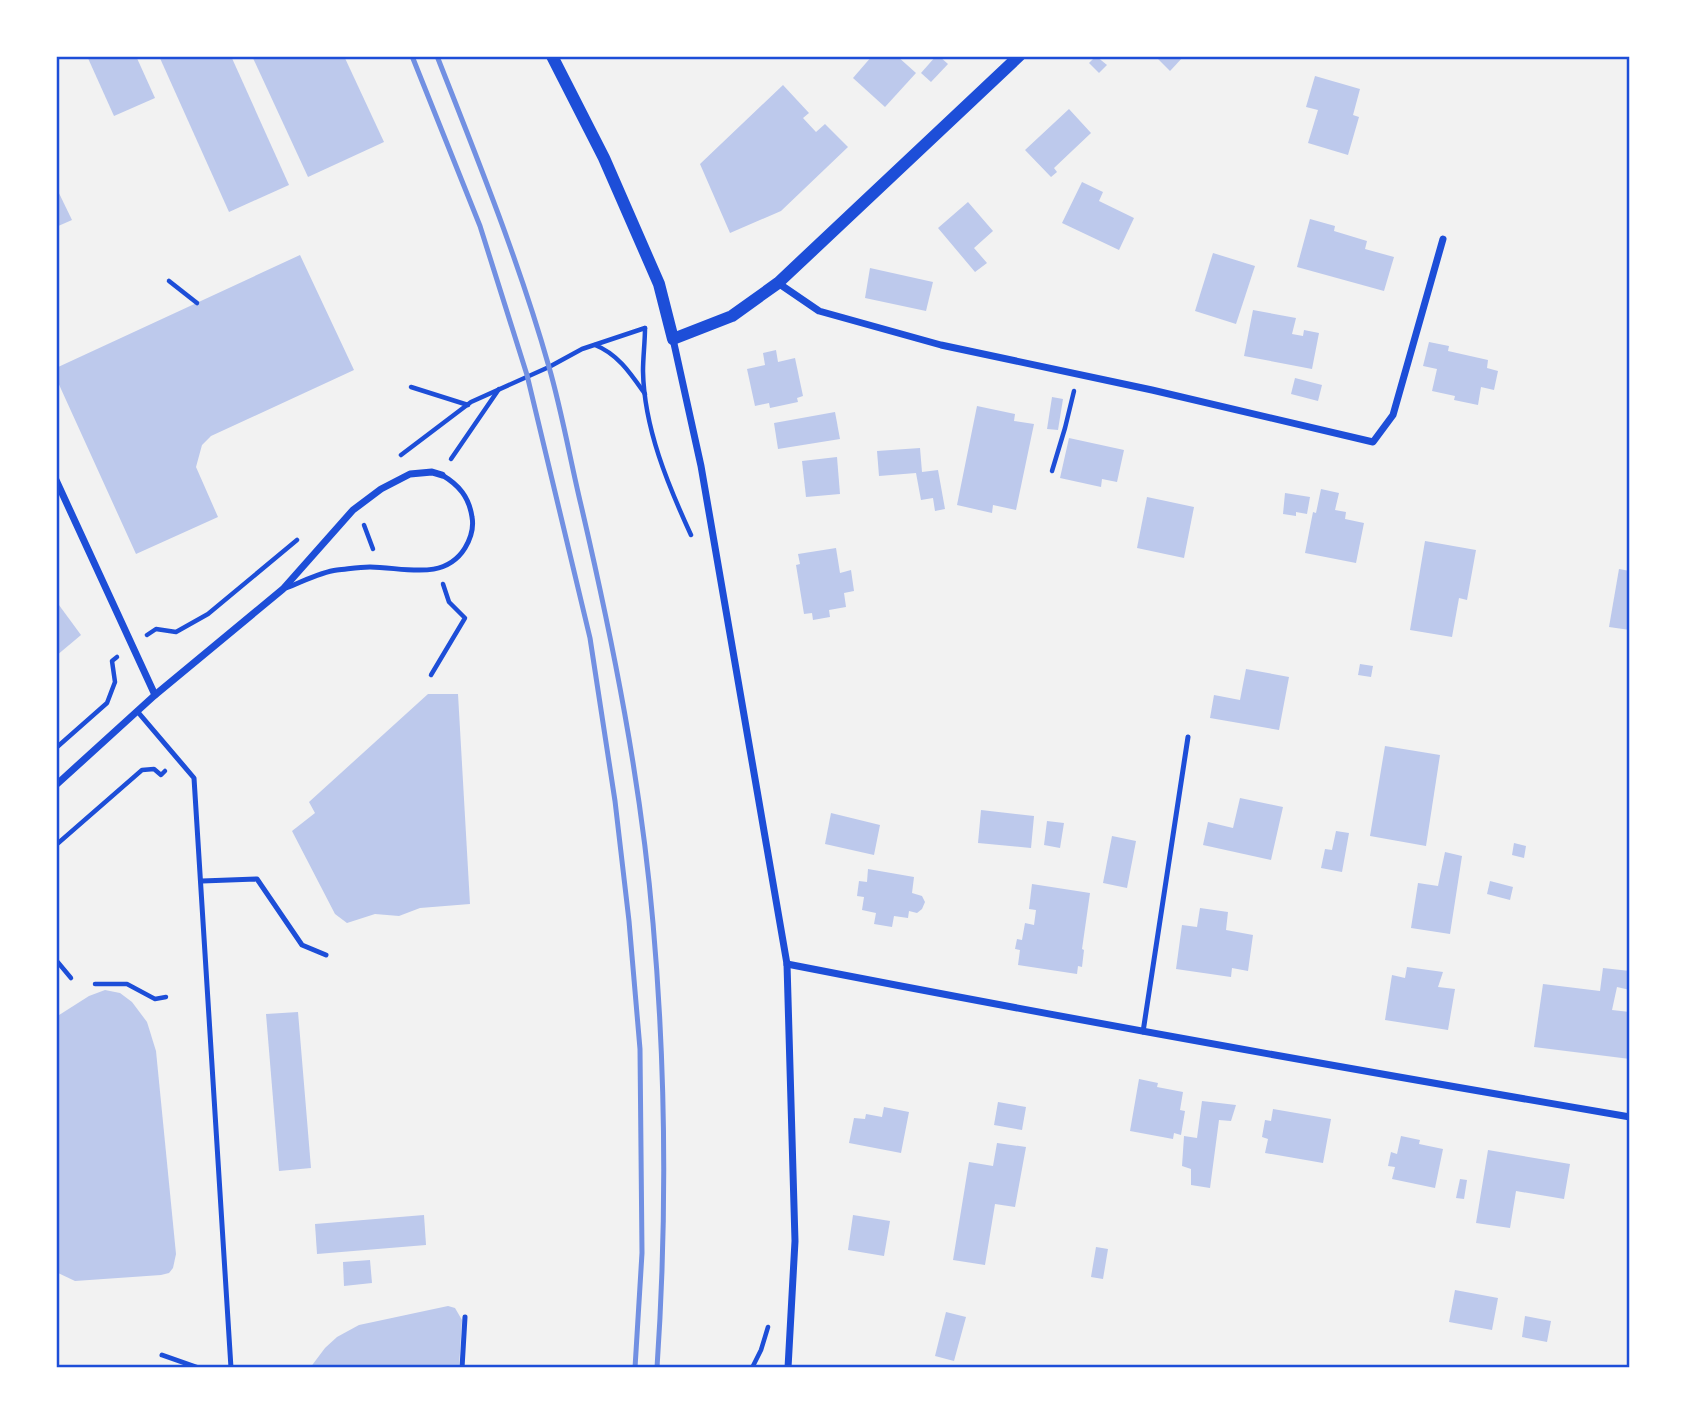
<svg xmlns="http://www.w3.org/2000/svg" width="1686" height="1424" viewBox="0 0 1686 1424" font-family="'Roboto Condensed',sans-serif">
	<rect width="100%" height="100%" fill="#f2f2f2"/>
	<g fill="#bdc9ec">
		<polygon points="87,56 136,56 155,98 114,116"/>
		<polygon points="159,56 231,56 289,185 229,212"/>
		<polygon points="252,56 344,56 384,142 308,177"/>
		<polygon points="872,56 897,56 916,73 885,107 853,78"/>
		<polygon points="936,56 939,56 948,64 931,82 921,73"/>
		<polygon points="1096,56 1107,65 1099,73 1089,63"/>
		<polygon points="1155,56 1184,56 1170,71"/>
		<polygon points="1315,76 1360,89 1353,115 1359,117 1348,155 1308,143 1318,110 1306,107"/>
		<polygon points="783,85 809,113 803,118 816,132 825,124 848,147 781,211 730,233 700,164"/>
		<polygon points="1069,109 1091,133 1054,168 1057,172 1051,177 1025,150"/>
		<polygon points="1082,182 1103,192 1099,201 1134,218 1119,250 1062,223"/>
		<polygon points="56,187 72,220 56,227"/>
		<polygon points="968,202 993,231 974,248 987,263 975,272 938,228"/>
		<polygon points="1310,219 1335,226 1334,231 1367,241 1365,249 1394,257 1384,291 1297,267"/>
		<polygon points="1213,253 1255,266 1236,324 1195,311"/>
		<polygon points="300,255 354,370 211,436 202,445 196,467 218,517 136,554 56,378 56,368"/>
		<polygon points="870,268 933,282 926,311 865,298"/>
		<polygon points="1253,310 1296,318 1292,334 1303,336 1304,330 1319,333 1312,369 1244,356"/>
		<polygon points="1429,342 1449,346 1448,351 1488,360 1487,368 1498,371 1494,390 1481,387 1478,405 1454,400 1455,396 1432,391 1437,369 1423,366"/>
		<polygon points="776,350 778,362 795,358 803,396 797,398 798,402 770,408 769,403 755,406 747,369 765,365 763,353"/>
		<polygon points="1295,378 1322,385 1318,401 1291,394"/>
		<polygon points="1052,397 1063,399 1058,430 1047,429"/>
		<polygon points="977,406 1015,414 1014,421 1034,424 1016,510 993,505 992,513 957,505"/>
		<polygon points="835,412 840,439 778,449 774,423"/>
		<polygon points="1069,438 1124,450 1117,482 1102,479 1101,487 1060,478"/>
		<polygon points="920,448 922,472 938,470 945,509 935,511 933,498 921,500 916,473 879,476 877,451"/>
		<polygon points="837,457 840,494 806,497 802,461"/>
		<polygon points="1321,489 1339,493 1335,510 1346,512 1345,519 1364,523 1356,563 1305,553 1313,512 1316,513"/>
		<polygon points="1285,493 1310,497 1307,514 1296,512 1296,516 1283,514"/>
		<polygon points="1147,497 1194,507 1184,558 1137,548"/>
		<polygon points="1425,541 1476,550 1467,600 1459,598 1452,637 1410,630"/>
		<polygon points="836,548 840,573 851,570 854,591 844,593 846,607 829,610 830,617 813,620 812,613 804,614 796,565 800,564 798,554"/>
		<polygon points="1619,569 1630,571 1630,630 1609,627"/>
		<polygon points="56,601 81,635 56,656"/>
		<polygon points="1360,664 1373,666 1371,677 1358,675"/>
		<polygon points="1246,669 1289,677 1279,730 1210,718 1214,695 1240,700"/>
		<polygon points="428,694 458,694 470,904 420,908 399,916 375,914 347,923 335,914 292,831 315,813 309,802"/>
		<polygon points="1385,746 1440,755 1426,846 1370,836"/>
		<polygon points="1240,798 1283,807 1271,860 1203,845 1208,822 1233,828"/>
		<polygon points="981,810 1034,816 1031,848 978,843"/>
		<polygon points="831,813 880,825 874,855 825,844"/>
		<polygon points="1047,821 1064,823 1060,848 1044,845"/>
		<polygon points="1336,831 1349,833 1342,872 1321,868 1325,849 1332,850"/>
		<polygon points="1112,836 1136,841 1127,888 1103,883"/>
		<polygon points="1514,843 1526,846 1524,858 1512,855"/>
		<polygon points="1445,852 1462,856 1450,934 1411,928 1418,883 1438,886"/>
		<polygon points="868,869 914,877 912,893 922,896 925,902 922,909 917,913 909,911 908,918 894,916 892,927 874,924 876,913 862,910 864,897 857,896 859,881 867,882"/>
		<polygon points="1490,881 1513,887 1510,900 1487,894"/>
		<polygon points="1032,884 1090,893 1082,949 1084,950 1082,967 1078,966 1077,974 1018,965 1020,950 1015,949 1017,939 1022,940 1025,923 1034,925 1036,910 1029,909"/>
		<polygon points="1200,908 1228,912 1226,930 1253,935 1248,971 1232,968 1231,977 1176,969 1182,925 1197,927"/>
		<polygon points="1407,967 1443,972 1438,987 1455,989 1448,1030 1385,1020 1392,975 1405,978"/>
		<polygon points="1603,968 1630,971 1630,990 1617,987 1612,1010 1630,1012 1630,1059 1534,1047 1543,984 1600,991"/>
		<polygon points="105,990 120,993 132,1002 147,1022 156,1051 176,1254 173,1268 169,1273 161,1275 75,1281 56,1272 56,1017 89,996"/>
		<polygon points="298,1012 311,1168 279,1171 266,1014"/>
		<polygon points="1139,1079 1158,1083 1157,1087 1183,1092 1180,1110 1185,1111 1181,1135 1174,1133 1173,1139 1130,1131"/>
		<polygon points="1202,1101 1236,1105 1231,1121 1219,1120 1210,1188 1191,1185 1191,1169 1182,1166 1184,1136 1197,1138"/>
		<polygon points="998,1102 1026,1107 1022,1130 994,1125"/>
		<polygon points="884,1107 909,1112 901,1153 849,1143 854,1118 865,1119 866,1114 882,1117"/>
		<polygon points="1273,1109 1331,1119 1323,1163 1265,1153 1268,1139 1262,1137 1265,1120 1271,1121"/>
		<polygon points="1401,1136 1420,1140 1419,1144 1443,1149 1435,1188 1392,1179 1395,1167 1388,1166 1391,1152 1397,1154"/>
		<polygon points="997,1143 1026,1147 1015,1207 995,1204 985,1265 953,1260 969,1162 993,1166"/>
		<polygon points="1488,1150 1570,1164 1564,1199 1516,1191 1510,1228 1476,1223"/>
		<polygon points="1460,1179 1467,1180 1464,1199 1456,1198"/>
		<polygon points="424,1215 426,1245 317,1254 315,1224"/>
		<polygon points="853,1215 890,1221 884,1256 848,1250"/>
		<polygon points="1096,1247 1108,1249 1103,1279 1091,1277"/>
		<polygon points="370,1260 372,1283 344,1286 343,1262"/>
		<polygon points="1455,1290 1498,1298 1492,1330 1449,1322"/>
		<polygon points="448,1306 455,1308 462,1320 459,1368 310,1368 325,1348 337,1337 359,1325"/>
		<polygon points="946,1312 966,1317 954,1361 935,1356"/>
		<polygon points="1525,1316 1551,1321 1547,1342 1522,1337"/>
	</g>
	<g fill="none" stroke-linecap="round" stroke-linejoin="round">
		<g stroke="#1d4ed8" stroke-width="4.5">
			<polyline points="169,281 197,303"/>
			<path d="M645,328C645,342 643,357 643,371C644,428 668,485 691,535"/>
			<path d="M595,345C618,354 631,374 645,394"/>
			<polyline points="411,387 468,405"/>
			<polyline points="401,455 471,402 549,367 582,349 645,328"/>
			<polyline points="451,459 499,389"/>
			<polyline points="1052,471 1065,428 1074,391"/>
			<polyline points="364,525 373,549"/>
			<polyline points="147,635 156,629 176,632 208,614 297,540"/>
			<polyline points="431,675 465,618 449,602 443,584"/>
			<polyline points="56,748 107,703 115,682 112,661 117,657"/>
			<polyline points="56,845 142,770 154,769 161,775 165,771"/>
			<polyline points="56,960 71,978"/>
			<polyline points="95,984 127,984 155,999 166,997"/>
			<polyline points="752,1368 761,1350 768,1327"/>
		</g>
		<g stroke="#1d4ed8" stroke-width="5">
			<path d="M286,588C302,582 320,572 337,570C348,569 359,567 370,567C403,567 444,582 465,548C471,538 474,528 472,517C469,497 459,485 442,475"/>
			<polyline points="137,711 194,778 231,1368"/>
			<polyline points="202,881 257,879 302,945 326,955"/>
			<polyline points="1143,1032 1188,737"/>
			<polyline points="162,1355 199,1368"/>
			<polyline points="462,1368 465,1317"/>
		</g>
		<g stroke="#1d4ed8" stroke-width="7">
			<polyline points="778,283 819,311 941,345 1152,390 1373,442 1393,415 1443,239"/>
			<polyline points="673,339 701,466 787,964 795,1241 788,1368"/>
			<polyline points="56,480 155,695"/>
			<polyline points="56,785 155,695 283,589 353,510 381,489 410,474 432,472 442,475"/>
			<path d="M787,964C1068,1019 1349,1069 1630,1117"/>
		</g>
		<polyline stroke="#1d4ed8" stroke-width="12" points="552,56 604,158 659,284 673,339 732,316 778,283 1019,56"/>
		<g stroke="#7290e2" stroke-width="5">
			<polyline points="412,56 480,226 527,375 590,638 615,801 629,921 640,1049 642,1253 635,1368"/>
			<path d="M437,56C477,158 519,261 549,367C562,412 570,459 581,505C613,642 641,782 653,923C666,1071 667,1220 657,1368"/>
		</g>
	</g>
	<rect width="1686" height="1424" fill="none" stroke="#ffffff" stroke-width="116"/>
	<rect x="58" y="58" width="1570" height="1308" fill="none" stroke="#1d4ed8" stroke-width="2.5"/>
</svg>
